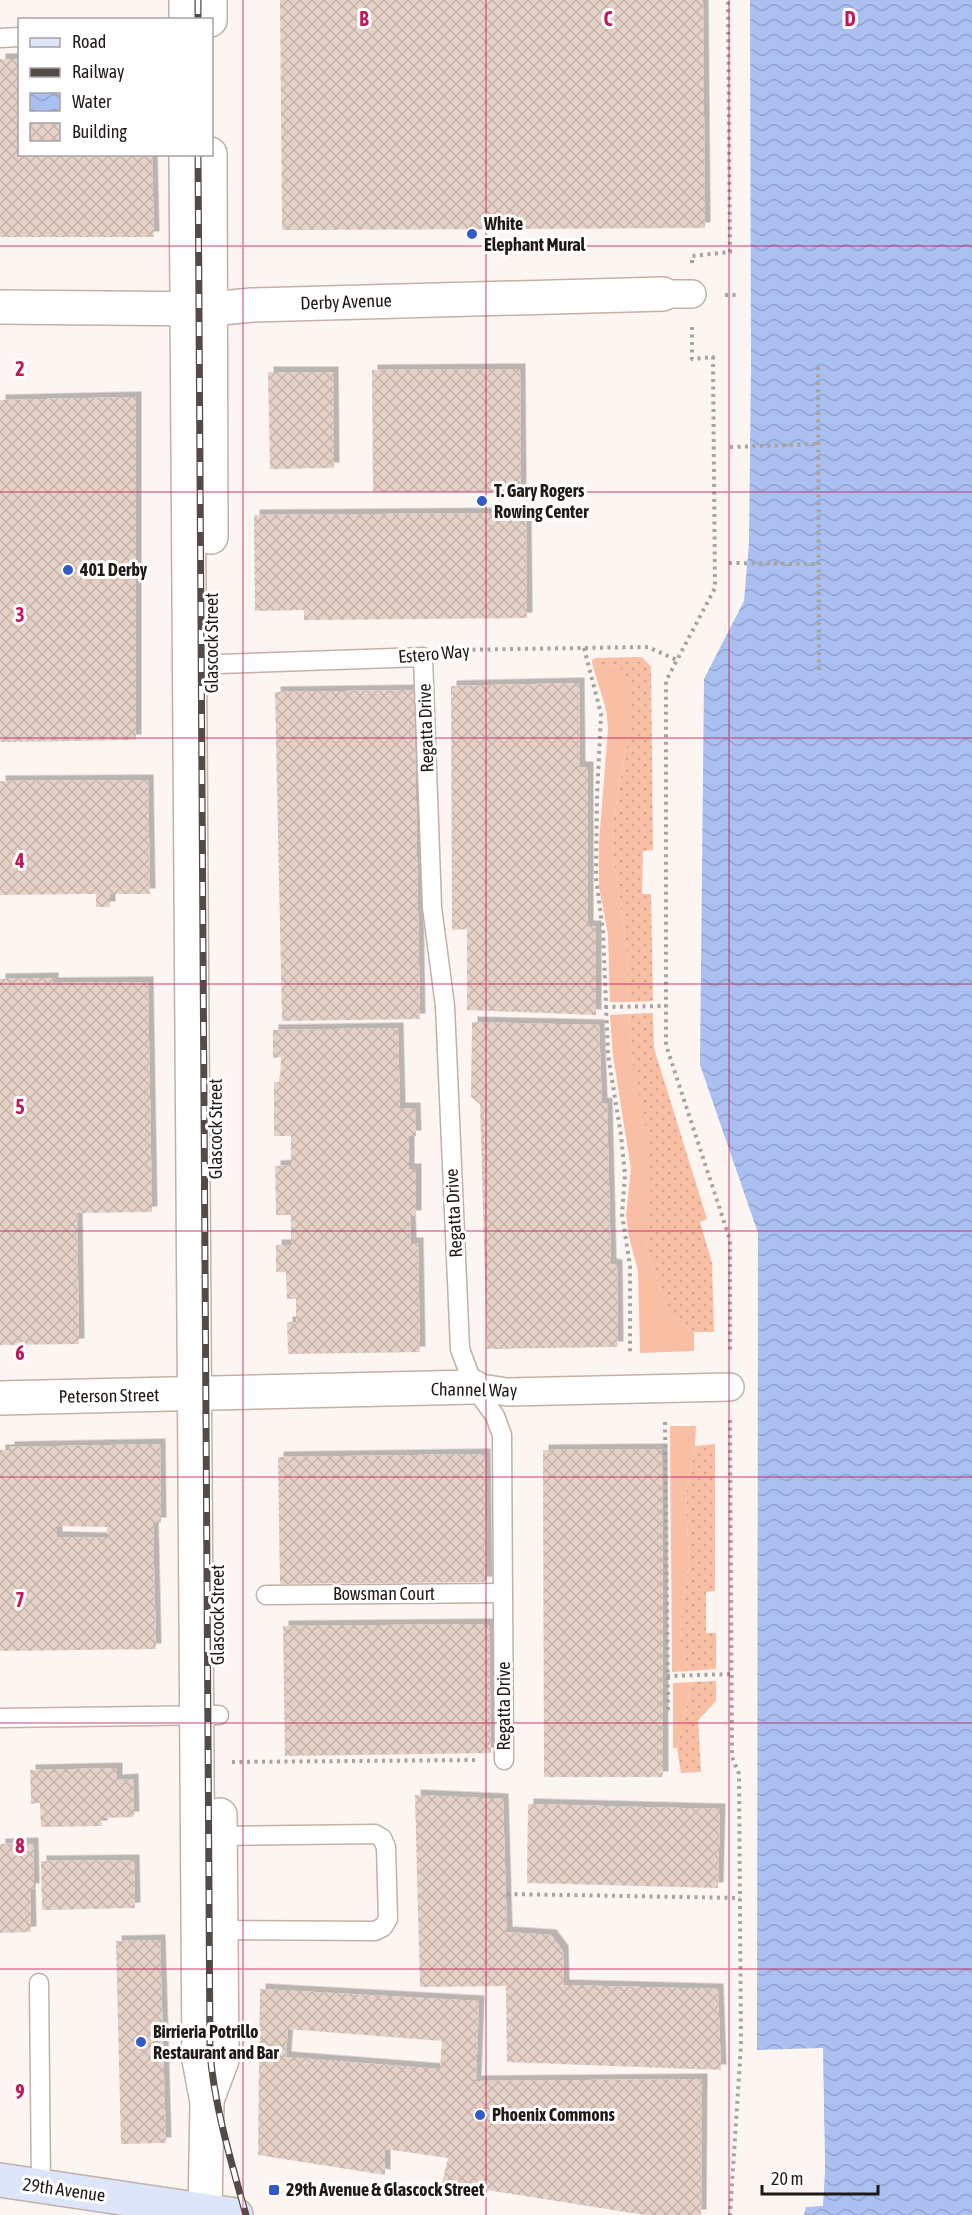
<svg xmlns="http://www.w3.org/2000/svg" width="972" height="2215" viewBox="0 0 972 2215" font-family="'Asap Condensed',sans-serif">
	<defs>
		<pattern id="grass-dots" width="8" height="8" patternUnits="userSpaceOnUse" patternTransform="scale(1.5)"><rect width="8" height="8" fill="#f8bfa5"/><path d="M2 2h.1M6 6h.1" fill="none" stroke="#d4a48d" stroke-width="1.8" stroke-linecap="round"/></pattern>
		<pattern id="water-waves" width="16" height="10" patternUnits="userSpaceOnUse" patternTransform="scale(1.5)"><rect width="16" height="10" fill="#aac0f0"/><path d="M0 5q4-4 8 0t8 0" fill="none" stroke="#92a4cd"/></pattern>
		<pattern id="building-cross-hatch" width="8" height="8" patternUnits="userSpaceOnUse" patternTransform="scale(1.5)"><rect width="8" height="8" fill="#e6d1c7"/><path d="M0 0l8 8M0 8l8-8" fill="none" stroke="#c5b3aa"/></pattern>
		<filter id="shadow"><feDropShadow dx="5.5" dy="-5.5" stdDeviation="0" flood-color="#0004"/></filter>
	</defs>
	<rect width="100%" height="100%" fill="#fdf5f1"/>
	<g fill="url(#grass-dots)">
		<polygon points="642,657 651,667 653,850 643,851 642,894 651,894 653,1001 629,1002 627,947 615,869 612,828 628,737 615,665 593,667 592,660 596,658"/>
		<polygon points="653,1013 654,1048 707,1219 700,1222 712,1263 714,1332 694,1332 669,1314 647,1250 629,1014"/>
		<polygon points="715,1444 715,1591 706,1592 706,1633 716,1633 716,1669 689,1671 680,1640 681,1614 689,1564 686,1494 695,1446"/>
		<polygon points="716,1681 716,1701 698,1720 701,1772 681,1773 677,1748 692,1682"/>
	</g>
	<g fill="#f8bfa5">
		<polygon points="614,665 623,670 629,682 628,737 612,828 615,869 627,947 629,1002 610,1002 608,935 599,886 599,842 608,729 606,709 593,667"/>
		<polygon points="629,1014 633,1064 649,1143 651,1190 646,1231 647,1250 669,1314 694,1332 694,1351 640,1353 638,1271 629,1237 626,1215 631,1169 613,1056 610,1015"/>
		<polygon points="670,1426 696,1426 695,1446 686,1494 689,1564 681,1614 680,1640 689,1671 672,1672"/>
		<polygon points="692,1682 677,1748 673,1748 673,1683"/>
	</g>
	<polygon fill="url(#water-waves)" points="750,0 972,0 972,2215 804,2215 806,2207 823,2206 825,2171 823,2048 757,2050 758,1233 700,1065 704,679 744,601 749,543 751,367"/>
	<polygon fill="#fdf5f1" points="820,2077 823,2077 825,2171 822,2171"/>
	<g fill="url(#building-cross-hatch)" fill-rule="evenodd" filter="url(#shadow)">
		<polygon points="280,0 703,0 705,228 282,230"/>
		<polygon points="0,59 20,59 20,154 152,154 154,237 0,237"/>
		<polygon points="520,369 521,492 373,492 372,370"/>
		<polygon points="268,372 333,372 334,468 270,469"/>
		<polygon points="136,397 136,740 0,742 0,400"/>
		<polygon points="526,513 527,618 304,620 304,610 255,611 254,515"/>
		<polygon points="579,683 580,767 588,767 588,926 596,926 596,1015 467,1010 467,929 452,930 451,686"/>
		<polygon points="414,690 420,1019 282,1021 275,692"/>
		<polygon points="148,780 150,894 110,894 110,907 96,907 96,894 0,895 0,781"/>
		<polygon points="53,978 53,983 148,982 152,1212 77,1213 79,1344 0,1345 0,979"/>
		<polygon points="472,1022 599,1025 602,1103 607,1104 611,1264 617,1265 618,1347 487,1349 480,1104 471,1097"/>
		<polygon points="398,1028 400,1108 415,1108 416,1136 409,1136 409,1169 416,1169 416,1216 410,1216 411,1243 418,1243 420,1352 288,1354 287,1322 296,1322 296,1299 287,1299 286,1272 276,1272 276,1245 291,1245 291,1215 276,1215 275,1166 291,1165 291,1136 274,1136 274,1082 280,1082 281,1057 273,1058 273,1030"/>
		<path d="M160,1444L161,1523H153L156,1649L0,1651V1450H9V1447ZM57,1526L107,1527V1538L57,1537Z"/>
		<polygon points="662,1449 663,1777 544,1777 543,1450"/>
		<polygon points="485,1454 487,1582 280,1584 278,1457"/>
		<polygon points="489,1624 491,1753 285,1756 283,1626"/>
		<polygon points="117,1768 117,1780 133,1779 134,1817 101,1818 102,1826 41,1827 40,1803 31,1804 30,1770"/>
		<polygon points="415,1795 503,1799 507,1932 551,1935 563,1951 564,1985 718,1989 721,2070 507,2062 506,1986 420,1987"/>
		<polygon points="528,1804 720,1809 718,1888 527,1883"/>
		<polygon points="33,1843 34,1889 30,1889 31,1932 0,1933 0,1844"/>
		<polygon points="134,1860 135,1908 42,1910 41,1861"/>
		<polygon points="160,1940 166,2143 121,2144 116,1941"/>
		<path d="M260,1989L479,2001L476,2081L702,2079L701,2215H645L442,2183L448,2158L385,2149V2175L258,2155ZM288,2029L442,2041L440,2069L286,2057Z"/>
	</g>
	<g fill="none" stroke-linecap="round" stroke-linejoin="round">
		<g stroke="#c4b0a7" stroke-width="21">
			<g id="service">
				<polyline points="0,38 20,37"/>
				<polyline points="189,665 423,657 432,907 445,1006 460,1349 474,1387 495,1416 502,1435 504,1760"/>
				<polyline points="266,1595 503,1593"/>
				<polyline points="0,1718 219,1715"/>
				<polyline points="213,1930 375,1931 383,1927 388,1919 386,1847 382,1838 375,1834 214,1836"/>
				<polyline points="39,1983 41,2187"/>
			</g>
		</g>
		<g stroke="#c4b0a7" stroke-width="30">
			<g id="pedestrian">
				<polyline points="663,294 692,294"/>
				<polyline points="474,1387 507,1392 730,1387"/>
			</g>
		</g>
		<g stroke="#c4b0a7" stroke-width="36">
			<g id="minor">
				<polyline points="186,0 186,20"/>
				<polyline points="210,0 210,20"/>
				<polyline points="186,154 199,2060 207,2102 205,2212"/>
				<polyline points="210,154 211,537"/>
				<polyline points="0,307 210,309 252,305 663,294"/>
				<polyline points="0,1398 474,1387"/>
				<polyline points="207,2100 222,2060 220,1815"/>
			</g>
		</g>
		<g stroke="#c4b0a7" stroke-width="36">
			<polyline id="secondary" points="0,2180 236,2215"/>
		</g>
		<g stroke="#aaa29e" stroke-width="4" stroke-dasharray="3 4.5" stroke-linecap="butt">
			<polyline points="692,263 692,256 730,252 728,0"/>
			<polyline points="725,295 736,295"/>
			<polyline points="692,327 692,359 713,357 715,588 666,681 666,1045 730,1240 730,1353"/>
			<polyline points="818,367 819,675"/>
			<polyline points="730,447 818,444"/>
			<polyline points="729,563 818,564"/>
			<polyline points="584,648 601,714 597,797 596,878 603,931 608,1055 621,1135 625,1175 622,1214 630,1266 630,1355"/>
			<polyline points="450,650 648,647 677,660"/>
			<polyline points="605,1007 666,1006"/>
			<polyline points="730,1420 732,1757 739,1774 741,2045 730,2215"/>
			<polyline points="665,1422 668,1710"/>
			<polyline points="667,1676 732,1674"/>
			<polyline points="232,1762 477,1760"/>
			<polyline points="507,1894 740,1898"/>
		</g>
		<use href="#service" stroke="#fff" stroke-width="18"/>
		<use href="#pedestrian" stroke="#fff" stroke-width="27"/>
		<use href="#minor" stroke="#fff" stroke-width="33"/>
		<use href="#secondary" stroke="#dce5f9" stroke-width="33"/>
		<g stroke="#534b47" stroke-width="7">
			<g id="rail">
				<polyline points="198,0 198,20"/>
				<path d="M198,154L210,2053C215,2109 231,2161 246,2215"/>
			</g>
		</g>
		<use href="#rail" stroke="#fff" stroke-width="4.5" stroke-dasharray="14" stroke-linecap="butt"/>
	</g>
	<path fill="none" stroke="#c2185b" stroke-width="1.5" stroke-opacity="0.55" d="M243,0V2215M486,0V2215M729,0V2215M0,246H972M0,492H972M0,738H972M0,984H972M0,1231H972M0,1477H972M0,1723H972M0,1969H972"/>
	<g fill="#325aca" stroke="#fff" stroke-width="2">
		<circle cx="472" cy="234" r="6"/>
		<circle cx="482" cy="501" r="6"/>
		<circle cx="68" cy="570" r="6"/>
		<circle cx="141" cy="2042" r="6"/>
		<circle cx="480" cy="2115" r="6"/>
		<rect x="268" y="2184" width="12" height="12" rx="3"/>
	</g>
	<g text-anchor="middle" stroke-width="6" stroke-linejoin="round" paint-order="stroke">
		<g font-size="18" font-weight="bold" fill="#201915" stroke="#fff" text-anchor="start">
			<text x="484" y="230">White<tspan x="484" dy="21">Elephant Mural</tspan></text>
			<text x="494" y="497">T. Gary Rogers<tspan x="494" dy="21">Rowing Center</tspan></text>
			<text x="80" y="576">401 Derby</text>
			<text x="153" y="2038">Birrieria Potrillo<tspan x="153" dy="21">Restaurant and Bar</tspan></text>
			<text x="492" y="2121">Phoenix Commons</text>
			<text x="286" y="2196">29th Avenue &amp; Glascock Street</text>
		</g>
		<g font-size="18" fill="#201915" stroke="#fff">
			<text transform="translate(346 302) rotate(-2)" y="6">Derby Avenue</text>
			<text transform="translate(212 643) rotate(-90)" y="6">Glascock Street</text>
			<text transform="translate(434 654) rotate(-5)" y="6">Estero Way</text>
			<text transform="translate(426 728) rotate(-92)" y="6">Regatta Drive</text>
			<text transform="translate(216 1129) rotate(-90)" y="6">Glascock Street</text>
			<text transform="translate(454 1213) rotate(-93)" y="6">Regatta Drive</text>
			<text transform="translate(474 1390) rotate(1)" y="6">Channel Way</text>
			<text transform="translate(109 1396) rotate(-1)" y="6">Peterson Street</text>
			<text x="384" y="1600">Bowsman Court</text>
			<text transform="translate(218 1615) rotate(-90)" y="6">Glascock Street</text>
			<text transform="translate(504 1706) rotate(-90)" y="6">Regatta Drive</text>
			<text transform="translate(64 2190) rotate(8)" y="6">29th Avenue</text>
		</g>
	</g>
	<g font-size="20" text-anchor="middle" font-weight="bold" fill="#c2185b" stroke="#fff" stroke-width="6" stroke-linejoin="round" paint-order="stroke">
		<text x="364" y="26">B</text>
		<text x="608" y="26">C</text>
		<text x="850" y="26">D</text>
		<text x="20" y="376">2</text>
		<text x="20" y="622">3</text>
		<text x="20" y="868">4</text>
		<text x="20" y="1114">5</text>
		<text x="20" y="1360">6</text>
		<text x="20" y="1607">7</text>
		<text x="20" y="1853">8</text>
		<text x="20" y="2099">9</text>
	</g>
	<rect x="18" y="18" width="195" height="138" fill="#ffffff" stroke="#a6a3a1" stroke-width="1.5"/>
	<rect x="30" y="38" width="30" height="9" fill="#dce5f9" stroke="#a6a3a1" stroke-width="1.5"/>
	<text x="72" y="48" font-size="18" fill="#201915">Road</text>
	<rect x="30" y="68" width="30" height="9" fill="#534b47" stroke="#a6a3a1" stroke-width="1.5"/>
	<text x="72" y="78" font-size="18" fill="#201915">Railway</text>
	<rect x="30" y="93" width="30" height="18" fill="url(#water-waves)" stroke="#a6a3a1" stroke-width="1.5"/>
	<text x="72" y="108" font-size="18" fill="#201915">Water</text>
	<rect x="30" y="123" width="30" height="18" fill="url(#building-cross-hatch)" stroke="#a6a3a1" stroke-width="1.5"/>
	<text x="72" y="138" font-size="18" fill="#201915">Building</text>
	<path d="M762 2185v9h116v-9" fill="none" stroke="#201915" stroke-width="3"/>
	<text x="771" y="2185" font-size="18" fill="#201915" stroke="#ffffff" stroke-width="4.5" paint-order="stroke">20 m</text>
</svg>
